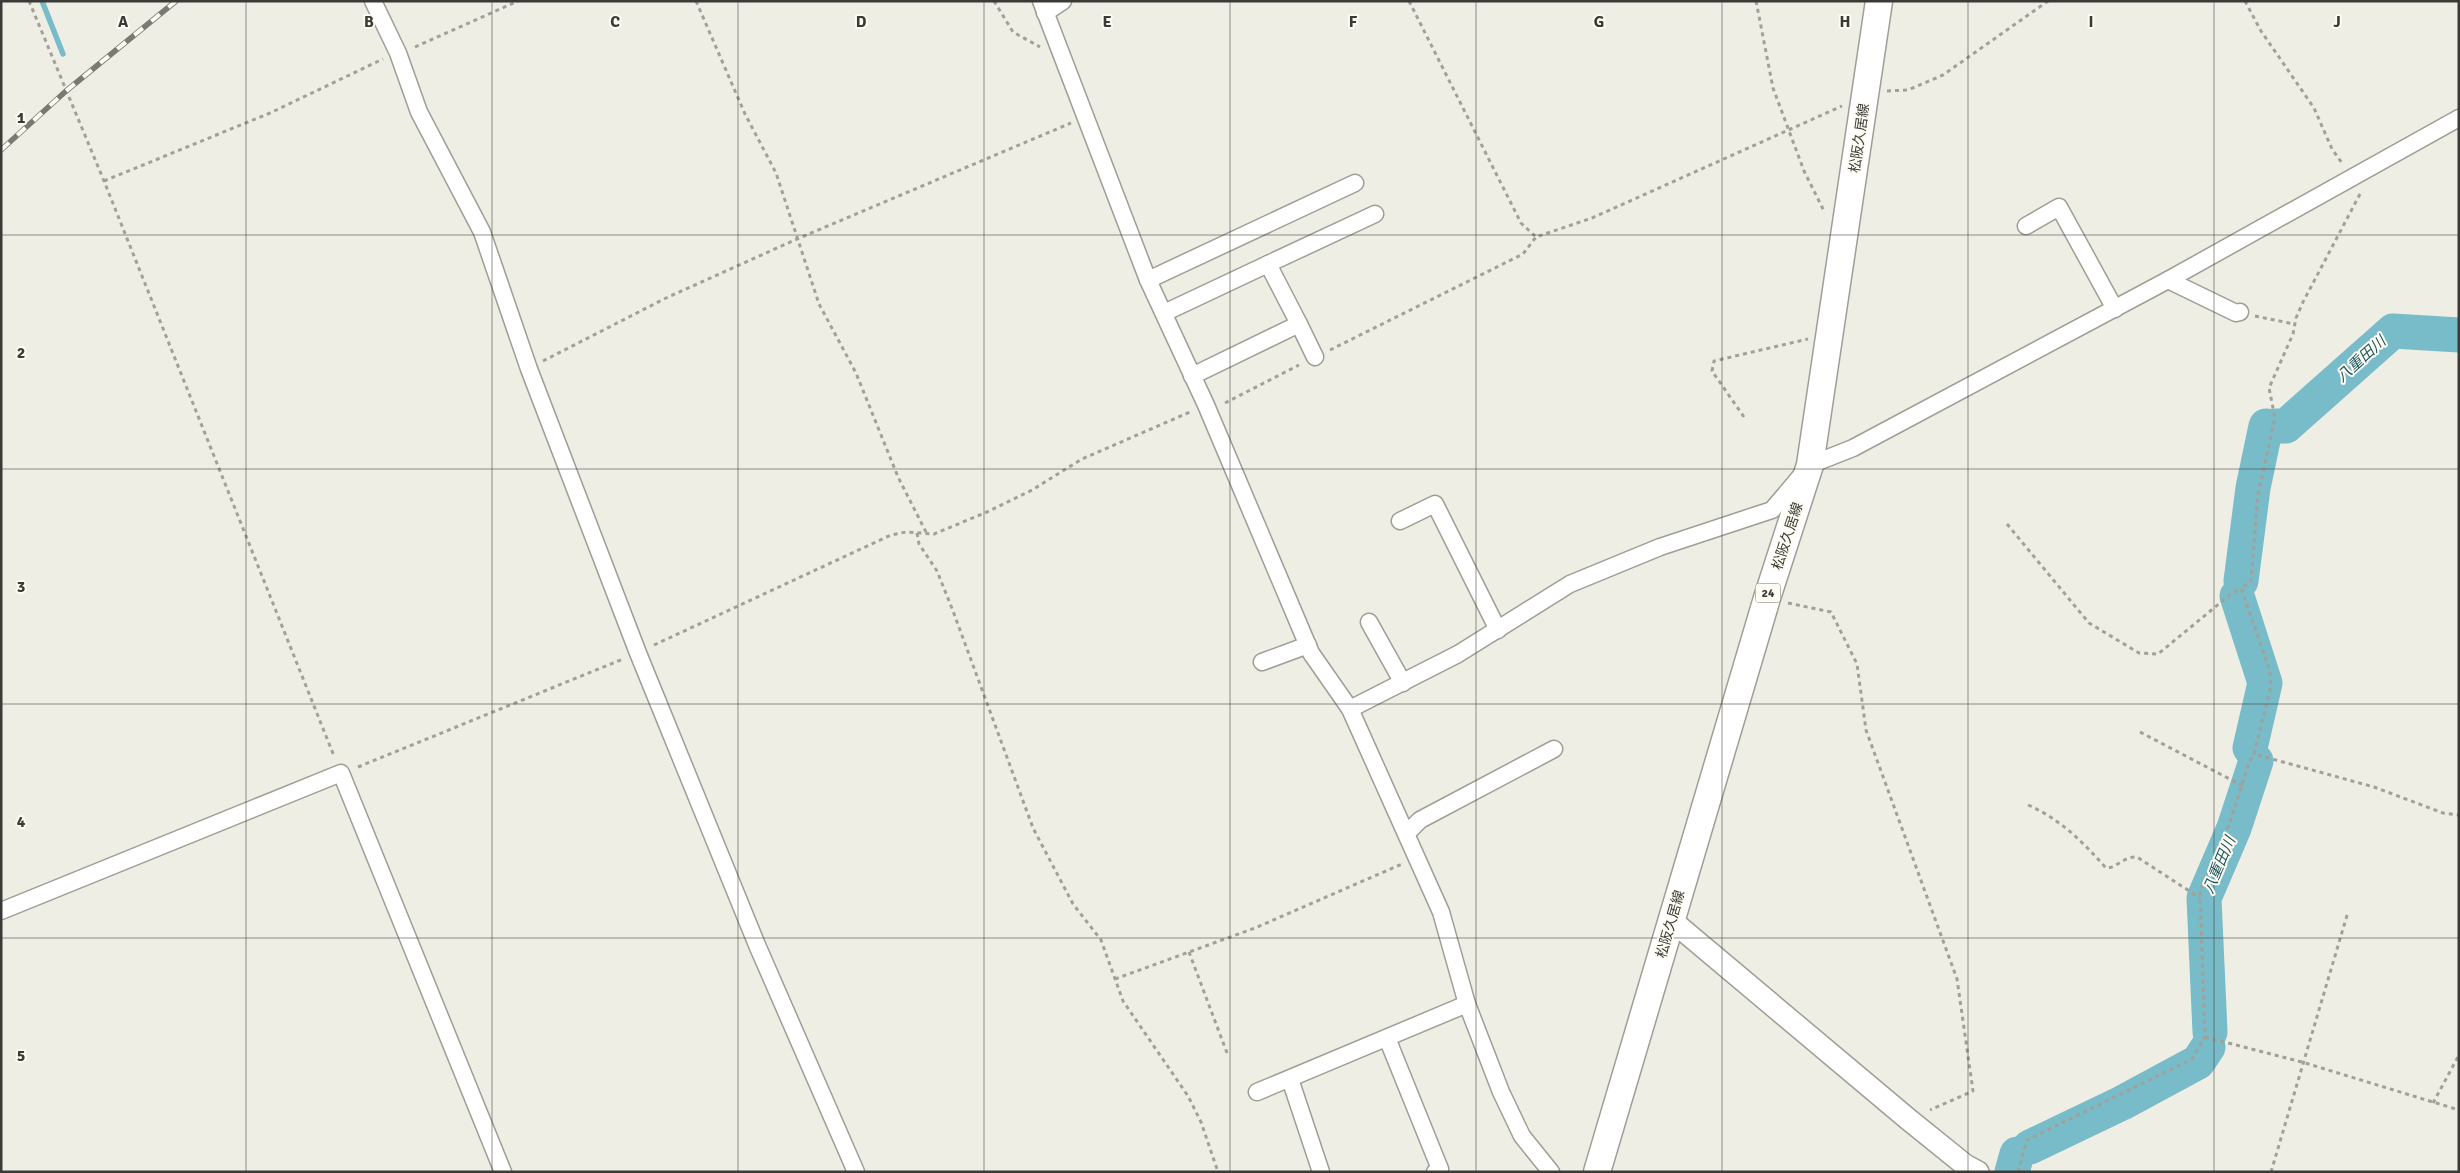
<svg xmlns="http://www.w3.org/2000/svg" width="2460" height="1173" viewBox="0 0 2460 1173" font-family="Signika,'Noto Sans JP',sans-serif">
	<rect width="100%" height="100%" fill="#efeee5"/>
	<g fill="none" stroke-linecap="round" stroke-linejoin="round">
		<polyline stroke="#78bbc9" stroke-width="5.5" points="42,1 63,54"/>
		<g stroke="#78bbc9" stroke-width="35">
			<polyline points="2277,426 2286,426 2393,331 2459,335"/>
			<polyline points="2241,581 2253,488 2266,426"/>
			<polyline points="2237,596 2265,683 2250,748"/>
			<polyline points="2210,1032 2204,898 2234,828 2256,761"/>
			<polyline points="2030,1147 2122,1103 2198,1062 2208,1047"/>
			<polyline points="2012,1172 2017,1154"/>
		</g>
		<g stroke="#9f9e96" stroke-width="19">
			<g id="minor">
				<polyline points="373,1 398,53 419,112 482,232 529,369 638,653 757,945 856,1172"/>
				<polyline points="1041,1 1148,280 1206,405 1311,653 1350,709 1441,912 1467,1004 1501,1092 1522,1136 1551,1172"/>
				<polyline points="1045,13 1063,1"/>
				<polyline points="2026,226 2059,207 2115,309"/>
				<polyline points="1268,264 1375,214"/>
				<polyline points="1148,280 1355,183"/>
				<polyline points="2168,280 2236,313 2240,312"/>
				<polyline points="1164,313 1268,264 1299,324"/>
				<polyline points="1192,376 1299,324 1315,357"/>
				<polyline points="1400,521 1435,504 1498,630"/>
				<polyline points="1369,622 1403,683"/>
				<polyline points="1262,662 1308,645"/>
				<polyline points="1350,709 1458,654 1570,584 1660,547 1772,510 1810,465 1853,448 2168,280 2459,118"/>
				<polyline points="1407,833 1420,820 1554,749"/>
				<polyline points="1,911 341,773 503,1172"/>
				<polyline points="1387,1038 1440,1169 1435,1172"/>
				<polyline points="1290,1079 1321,1172"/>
				<polyline points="1257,1092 1467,1004"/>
			</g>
		</g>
		<g stroke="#9f9e96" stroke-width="24">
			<polyline id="tertiary" points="1671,920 1908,1119 1965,1165 1978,1172"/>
		</g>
		<g stroke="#9f9e96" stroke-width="29">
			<polyline id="primary" points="1597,1172 1767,598 1810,465 1879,1"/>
		</g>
		<g stroke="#a1a19a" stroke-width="3" stroke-dasharray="4 4" stroke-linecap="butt">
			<polyline points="29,1 104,181 334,756"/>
			<polyline points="696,1 745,114 776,173 819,304 856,373 898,477 927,534"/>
			<polyline points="994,1 1013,32 1040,47"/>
			<polyline points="1409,1 1521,223 1536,237 1592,218 1842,106"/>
			<polyline points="1756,1 1773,88 1804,171 1825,213"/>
			<polyline points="2245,1 2261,31 2314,108 2332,149 2342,163"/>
			<polyline points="415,47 518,1"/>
			<polyline points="1887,91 1908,90 1943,75 2048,1"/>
			<polyline points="104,181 270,113 383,59"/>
			<polyline points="2360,194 2303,302 2296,318 2293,334 2269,388 2275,418 2258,494 2251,581 2241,588 2270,671 2271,686 2254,754 2374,787 2443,813 2459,815"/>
			<polyline points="2255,316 2294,324"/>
			<polyline points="1330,350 1523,254 1536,237"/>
			<polyline points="543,361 666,298 797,239 1071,123"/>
			<polyline points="1225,403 1299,365"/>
			<polyline points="1744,417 1712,371 1714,361 1808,339"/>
			<polyline points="2007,524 2089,623 2139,653 2158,654 2231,594 2241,588"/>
			<polyline points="917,533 919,544 937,571 953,611 1033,828 1073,904 1101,940 1123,1001 1188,1096 1201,1122 1218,1172"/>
			<polyline points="1788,603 1831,612 1857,664 1866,730 1957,979 1973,1091 1930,1110"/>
			<polyline points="654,645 891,535 906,532 934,534 987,512 1032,490 1082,459 1190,412"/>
			<polyline points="2140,732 2243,786"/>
			<polyline points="358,767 623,659"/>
			<path d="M2028,805C2060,819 2082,841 2106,868C2117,868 2124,856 2137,857L2200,898"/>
			<polyline points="1189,952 1227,1053"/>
			<polyline points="1115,979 1255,928 1402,864"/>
			<polyline points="2205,1037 2302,1062 2459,1110"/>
			<polyline points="2433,1103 2459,1055"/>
			<polyline points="2018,1172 2027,1140 2192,1059 2205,1037 2200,891 2229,825 2249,763 2254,754"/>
			<polyline points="2271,1172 2348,912"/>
		</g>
		<use href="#minor" stroke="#fff" stroke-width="16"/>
		<use href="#tertiary" stroke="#fff" stroke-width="21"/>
		<use href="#primary" stroke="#fff" stroke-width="26"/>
		<g stroke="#7a7a74" stroke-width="5.5">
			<polyline id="rail" points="1,150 66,91 176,1"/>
		</g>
		<use href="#rail" stroke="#fdfbf2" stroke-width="4" stroke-dasharray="11" stroke-linecap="butt"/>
	</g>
	<path fill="none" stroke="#3a3a36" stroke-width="1" stroke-opacity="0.55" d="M246,1V1172M492,1V1172M738,1V1172M984,1V1172M1230,1V1172M1476,1V1172M1722,1V1172M1968,1V1172M2214,1V1172M1,235H2459M1,469H2459M1,704H2459M1,938H2459"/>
	<g text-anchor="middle" stroke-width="4" stroke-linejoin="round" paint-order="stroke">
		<rect fill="#fdfbf2" stroke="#74746e" stroke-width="1" x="1755.5" y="583.5" width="25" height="19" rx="4"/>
		<g font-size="12" font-weight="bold" fill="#3a3a36">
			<text x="1768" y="597">24</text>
		</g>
		<g font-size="14" fill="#3a3a36" stroke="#fdfbf2">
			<text transform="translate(1859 138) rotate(-82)" y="5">松阪久居線</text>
			<text transform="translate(1787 536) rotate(-72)" y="5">松阪久居線</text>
			<text transform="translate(1670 924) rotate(-74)" y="5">松阪久居線</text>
		</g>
		<g font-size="15" font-style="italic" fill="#1c5560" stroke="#fdfbf2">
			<text transform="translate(2361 359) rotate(-42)" y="5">八重田川</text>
			<text transform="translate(2219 865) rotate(-67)" y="5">八重田川</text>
		</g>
	</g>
	<g font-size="16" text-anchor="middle" font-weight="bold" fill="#3a3a36" stroke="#fdfbf2" stroke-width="4" stroke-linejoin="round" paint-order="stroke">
		<text x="123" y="27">A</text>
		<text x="369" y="27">B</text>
		<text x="615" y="27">C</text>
		<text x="861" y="27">D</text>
		<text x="1107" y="27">E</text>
		<text x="1353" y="27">F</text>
		<text x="1599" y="27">G</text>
		<text x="1845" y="27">H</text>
		<text x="2091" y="27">I</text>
		<text x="2337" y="27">J</text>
		<text x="21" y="123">1</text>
		<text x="21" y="358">2</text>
		<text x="21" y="592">3</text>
		<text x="21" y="827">4</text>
		<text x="21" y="1061">5</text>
	</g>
	<rect width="2460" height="1173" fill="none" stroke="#3a3a36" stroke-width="5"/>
</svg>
